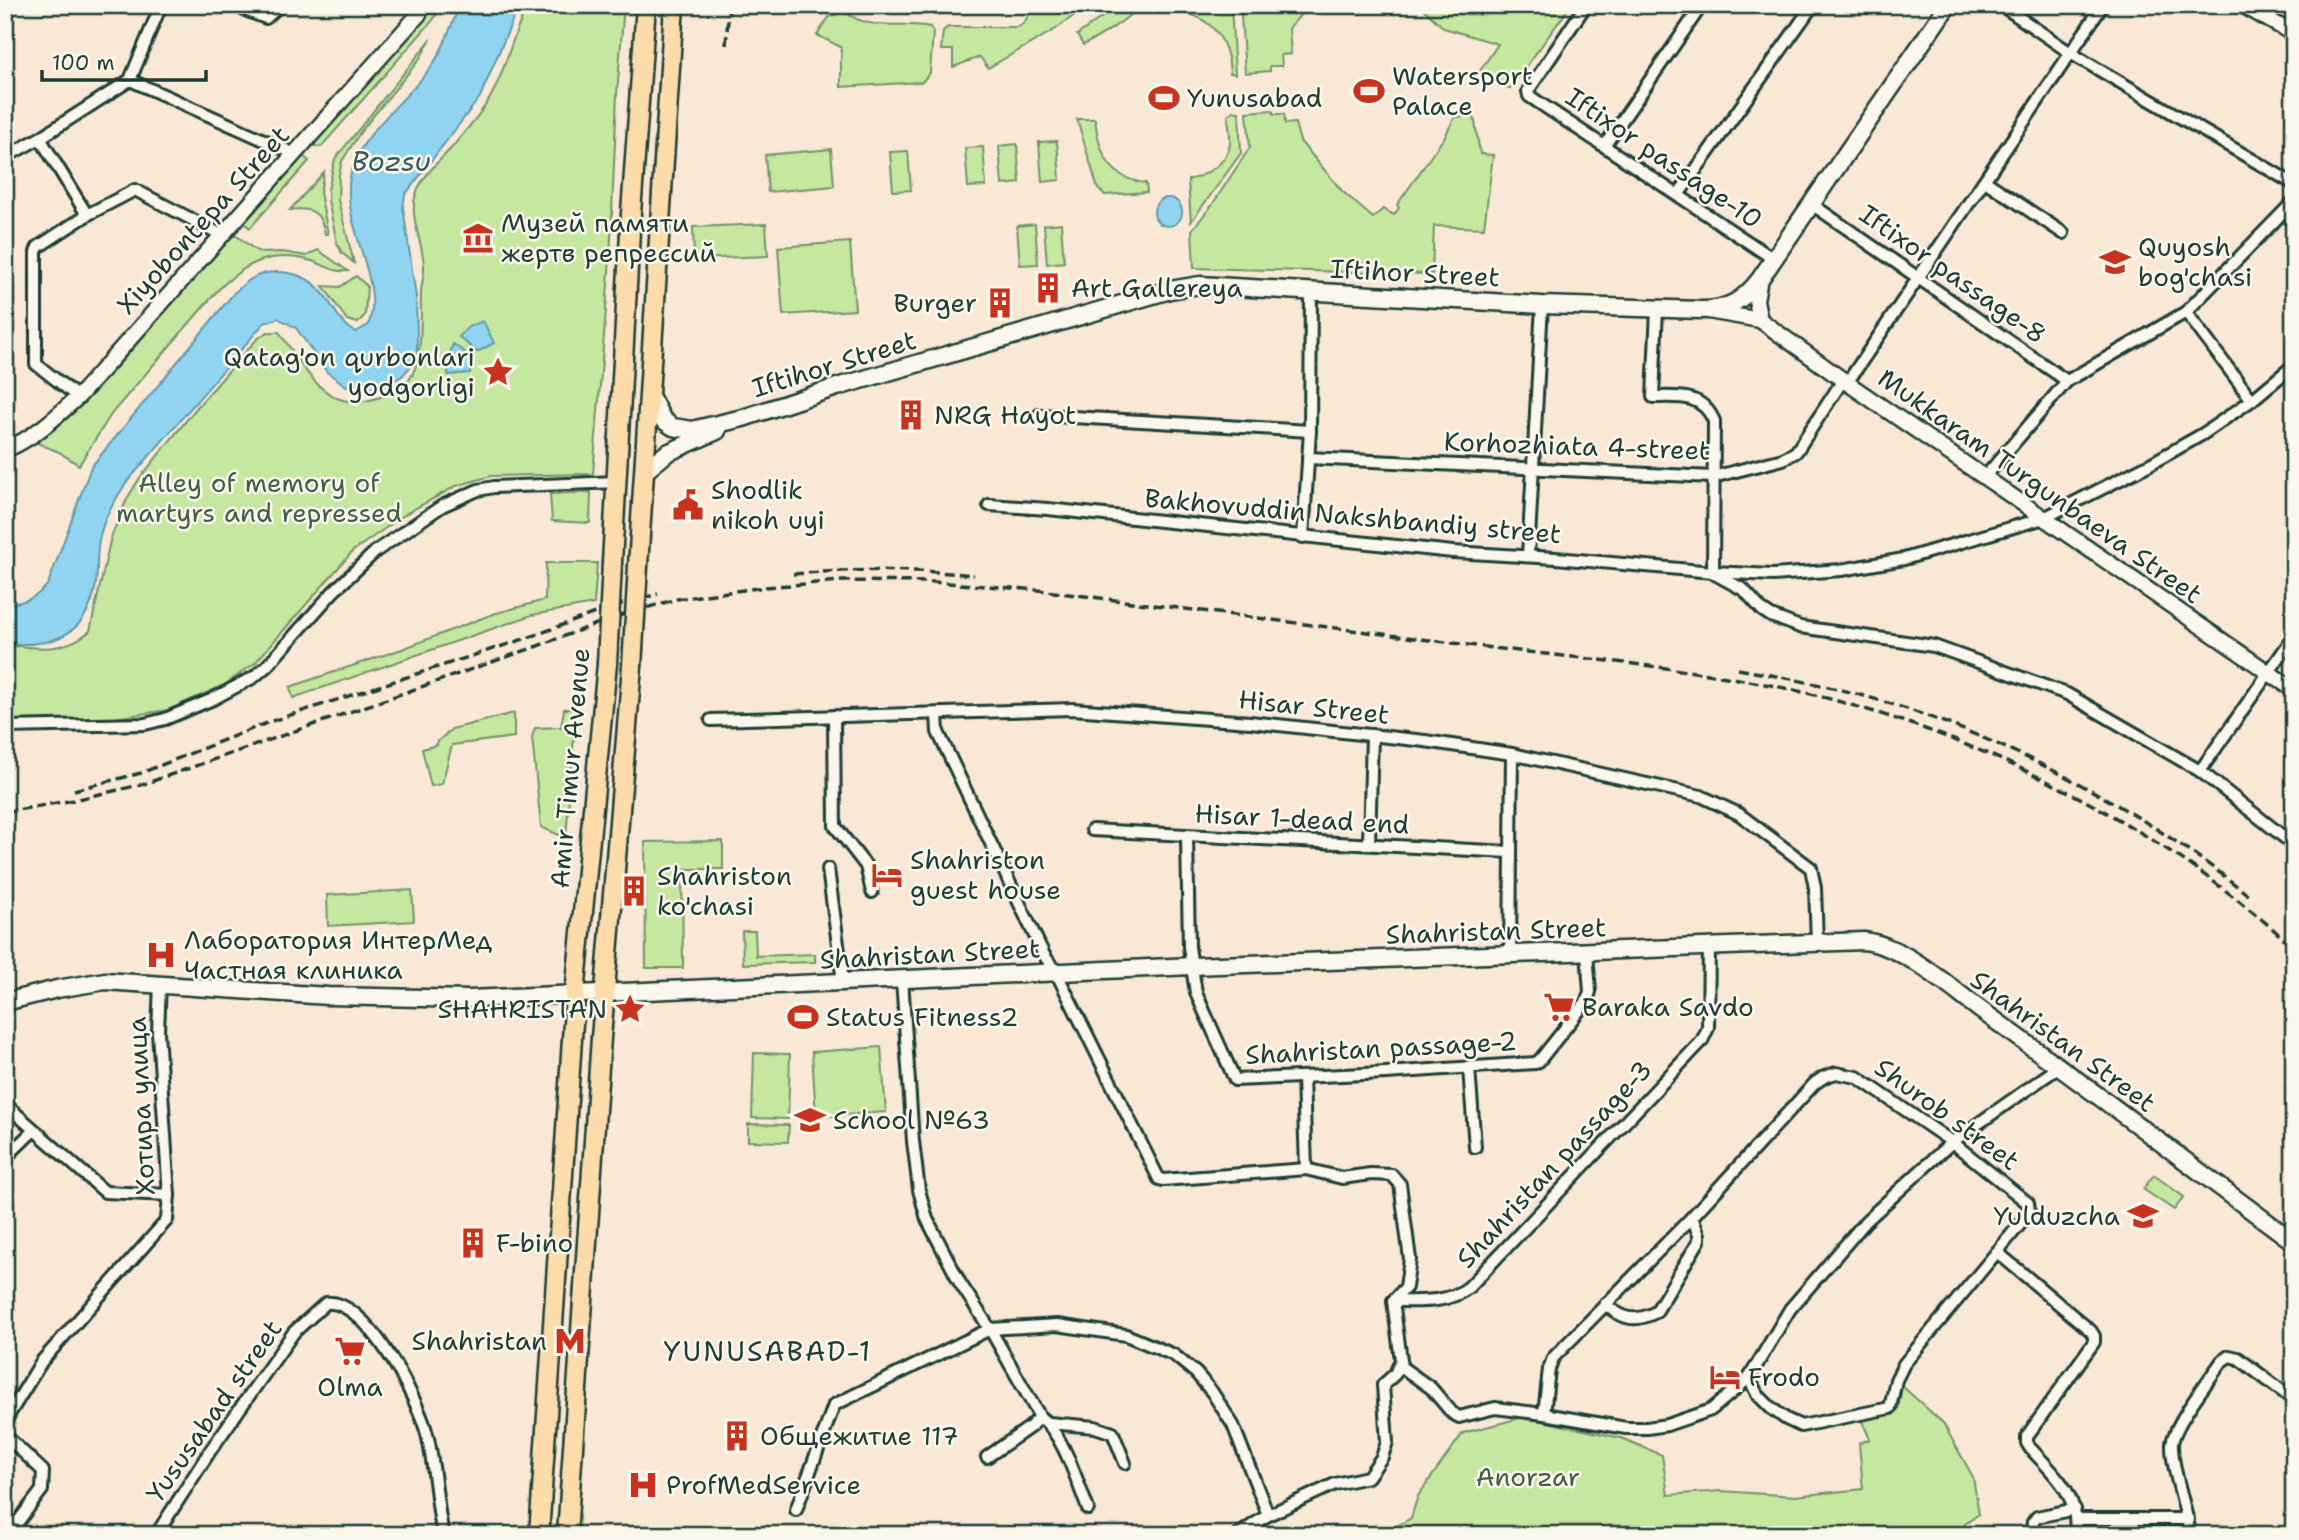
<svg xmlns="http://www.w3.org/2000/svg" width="2299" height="1540" viewBox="0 0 2299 1540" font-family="'Shantell Sans',sans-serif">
	<rect width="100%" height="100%" fill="#f9e8d6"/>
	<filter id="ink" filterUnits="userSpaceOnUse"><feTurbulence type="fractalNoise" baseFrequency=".0143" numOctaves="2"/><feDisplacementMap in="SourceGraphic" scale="14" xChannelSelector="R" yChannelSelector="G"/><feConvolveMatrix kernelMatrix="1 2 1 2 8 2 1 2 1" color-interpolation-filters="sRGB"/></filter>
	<g filter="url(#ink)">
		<g fill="#c6e7a0" stroke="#72926a" stroke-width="2">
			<polygon points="429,5 442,5 433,20 321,147 315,146 315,142 422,21"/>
			<path d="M529,5H624L617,94L610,259L593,474L491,476L456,486L407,513L353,551L255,663L224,685L168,710L114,718L5,723V644C36,649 64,653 90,631L111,537L127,499L139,479L198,406L257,339L268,332H279C303,364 324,415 374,399C384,396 396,393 404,386C425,366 420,321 421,294C421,285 424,277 424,268C424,244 408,217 416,194C422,175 442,159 455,144C465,131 481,114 490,98C507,69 511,34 529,5Z"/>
			<polygon points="1034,5 1088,5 1056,29 988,68 980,57 953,67 953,50 941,50 943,31 948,27 1018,27 1024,23"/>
			<path d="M1119,5H1143C1124,20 1105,35 1083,45L1077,35Z"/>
			<path d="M1173,5H1231L1235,74L1230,73C1228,38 1210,14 1173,11Z"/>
			<polygon points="1248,5 1309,5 1289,28 1291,54 1281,55 1282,66 1270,66 1270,71 1245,73 1241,15 1243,8 1247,8"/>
			<polygon points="1419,5 1571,5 1510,89 1480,71 1498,44 1444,28"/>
			<path d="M844,11C871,33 899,20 930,27L933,32L930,73L922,82L841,87V47L817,35L829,17Z"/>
			<polygon points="431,39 419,60 361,131 342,161 339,175 338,200 354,263 342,253 337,243 328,200 328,190 335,159"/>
			<polygon points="1272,110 1274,114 1284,114 1285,124 1295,123 1300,141 1343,192 1373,218 1383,209 1394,215 1399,208 1397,205 1445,136 1455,117 1474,116 1480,154 1493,155 1484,228 1434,226 1432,274 1194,268 1192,230 1212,205 1250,147 1247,112"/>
			<path d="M1233,111L1239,112L1241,153L1191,222L1188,180C1204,176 1228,164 1230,144C1231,135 1228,124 1228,115Z"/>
			<path d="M1077,119H1095C1099,153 1109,179 1146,183L1147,192L1105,195L1098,189Z"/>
			<polygon points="1057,141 1060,180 1042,182 1039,142"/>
			<polygon points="1017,144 1020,183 1002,185 999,146"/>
			<polygon points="983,147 986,186 968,187 965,148"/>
			<polygon points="831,149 834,186 768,192 765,155"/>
			<polygon points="908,151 911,190 893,191 890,152"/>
			<polygon points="302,155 309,161 250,228 243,222"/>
			<path d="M324,172L320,192L328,234H325C321,212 312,207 290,210Z"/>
			<polygon points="1061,223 1064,262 1047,264 1044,225"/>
			<polygon points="766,224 768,256 694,259 693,227"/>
			<polygon points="1035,224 1038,264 1020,265 1017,226"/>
			<path d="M231,236H237L255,250L262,253L282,252L307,256L318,250L348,271C334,273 325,265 312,261C271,250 246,262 217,291L112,413L79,465L59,452L37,443L94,393Z"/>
			<polygon points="850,242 855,310 783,315 778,247"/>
			<polygon points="356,276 367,286 365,315 358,323 347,320 323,286 340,287"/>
			<polygon points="591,492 590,523 552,521 550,494"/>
			<polygon points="546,563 597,563 594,604 532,615 293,698 290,687 402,649 493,614 545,600"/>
			<polygon points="564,709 576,709 566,838 541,827 532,737 535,728 561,727"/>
			<polygon points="514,713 514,737 452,745 442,784 431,786 422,749 437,745 437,742 452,729"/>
			<polygon points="723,841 723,869 682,869 683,968 646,968 645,842"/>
			<polygon points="412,890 414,921 328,926 327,895"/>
			<polygon points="742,931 755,931 756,956 815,954 815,962 743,964"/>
			<polygon points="881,1047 886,1112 816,1117 812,1052"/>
			<polygon points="754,1053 790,1054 788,1119 752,1118"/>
			<polygon points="748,1124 789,1125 788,1142 748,1141"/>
			<polygon points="2154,1175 2184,1197 2174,1210 2143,1189"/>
			<polygon points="1902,1386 1943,1423 1973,1477 1979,1514 1965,1524 1965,1535 1381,1535 1411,1518 1418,1496 1463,1433 1524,1417 1621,1438 1662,1455 1668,1495 1721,1491 1795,1496 1863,1489 1859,1443 1870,1439 1862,1421 1898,1410"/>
		</g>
		<g fill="#90d4f2" stroke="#6398a6" stroke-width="2">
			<path d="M460,5H519L480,97L405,195L403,207L416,297L417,332V354L411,366L402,376L389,384L376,389L364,390L348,387L327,372L296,328L278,318L264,323L126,483C116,499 104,517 100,536C95,553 99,572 95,589C85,638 49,647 5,644V604C23,603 36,599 48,584L91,467L234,293C240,288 245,283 251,279C272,266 306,272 321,291C333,304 339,324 356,332L368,325C387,282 336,219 352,169C363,132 404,102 427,72C443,53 450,27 460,5Z"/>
			<circle cx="1168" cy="212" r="14"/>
			<polygon points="483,321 494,343 477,352 459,337 468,327"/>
			<polygon points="453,344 473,358 470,373 448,375 448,360"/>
		</g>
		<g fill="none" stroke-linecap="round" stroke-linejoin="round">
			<g stroke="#1f3d34" stroke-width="16">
				<g id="minor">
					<polyline points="232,5 266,18 280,5"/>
					<polyline points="1586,5 1528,91 1529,96 1775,260"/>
					<polyline points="2001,5 2072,54 2294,184"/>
					<polyline points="130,80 295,154"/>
					<polyline points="40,138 87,215"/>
					<polyline points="1605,145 1702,5"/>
					<polyline points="5,157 40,138 130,80 161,5"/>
					<polyline points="1985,181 2063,233"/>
					<polyline points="1678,195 1813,5"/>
					<polyline points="1813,205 2067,381"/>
					<path d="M1657,309L1653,397C1679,397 1702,393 1714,421L1713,572"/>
					<polyline points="2186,312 2252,400"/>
					<polyline points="1847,383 2103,5"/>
					<polyline points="78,397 36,364 36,252 38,247 87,215 135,190 222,235"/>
					<polyline points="1039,415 1310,431"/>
					<polyline points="1308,458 1713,477 1783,459 1796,452 1843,380"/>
					<polyline points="1985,477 2067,381 2186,312 2294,201"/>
					<polyline points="989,505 1048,509 1453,552 1556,558 1713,572 1773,575 1841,570 1904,559 2044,518 2150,464 2203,434 2252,400 2294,365"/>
					<polyline points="1303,537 1310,431 1311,291"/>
					<polyline points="1528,556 1542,305"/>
					<polyline points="1715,574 1744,590 1762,610 1771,616 1800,627 1934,646 2067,694 2200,771 2294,845"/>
					<path d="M937,714L938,732L1044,955L1056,972L1159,1179L1163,1180L1306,1169L1342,1178L1371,1174L1392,1175L1400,1184L1410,1259L1406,1287L1393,1301C1419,1301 1448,1304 1469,1287L1702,1041L1708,1028L1709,946"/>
					<polyline points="834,716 835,826 866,866 872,892"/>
					<polyline points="711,720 1072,709 1250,722 1425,741 1512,754 1701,796 1739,814 1811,868 1815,888 1817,942"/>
					<polyline points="5,727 145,724 165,719 213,699 254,677 267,666 333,592 376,551 442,506 478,490 494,487 617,482"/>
					<polyline points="2200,771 2294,636"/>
					<polyline points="1092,830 1510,852"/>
					<polyline points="1187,836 1189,947 1196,993 1235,1080 1386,1073 1535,1063 1539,1061 1586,1002 1590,992 1587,952"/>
					<polyline points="1369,844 1372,735"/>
					<polyline points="828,869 843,982"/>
					<polyline points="1510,956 1512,754"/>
					<path d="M902,979L913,1141L919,1190L927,1219L960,1283L990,1329L1040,1417C1063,1433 1077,1482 1088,1509"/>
					<polyline points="1469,1068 1475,1147"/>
					<polyline points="1303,1077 1306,1169"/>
					<polyline points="5,1104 105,1192 169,1195"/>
					<polyline points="5,1158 33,1131"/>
					<path d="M1997,1252L2091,1331L2094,1336V1342L2027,1436V1443L2030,1448C2055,1475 2080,1495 2075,1535"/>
					<path d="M1605,1304C1622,1319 1635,1323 1656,1312L1699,1241V1235L1692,1217"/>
					<polyline points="1400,1366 1431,1388 1452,1413 1459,1417 1495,1408 1544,1414 1626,1428 1647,1428 1667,1425 1711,1410 1749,1378 1790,1309 1866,1221 1952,1142 2059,1067"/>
					<polyline points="1544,1414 1549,1369 1553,1358 1692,1217 1815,1083 1824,1077 1836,1073 1857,1077 1952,1142 2028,1203 2029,1211 2026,1217 1904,1364 1896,1380 1890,1408 1801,1426 1786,1419 1771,1408 1757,1394 1749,1378"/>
					<polyline points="5,1421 42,1361 167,1220 169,1195 158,1032 160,983"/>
					<polyline points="1049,1423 1095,1427 1113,1433 1125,1463"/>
					<polyline points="5,1435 43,1471 42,1490 8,1535"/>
					<polyline points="987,1457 1030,1427 1040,1417"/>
					<polyline points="796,1510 834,1405 990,1329 1057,1325 1126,1335 1174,1355 1196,1373 1212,1392 1233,1425 1268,1515"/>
					<polyline points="2077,1519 2188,1519"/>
					<path d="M156,1535L210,1451L294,1332L326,1303C367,1298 418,1400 427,1434C435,1467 436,1501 443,1535"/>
					<polyline points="1238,1535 1268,1515 1335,1484 1368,1477 1382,1457 1387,1442 1383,1385 1395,1374 1401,1360 1393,1301"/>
					<polyline points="2031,1535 2033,1522 2037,1517 2075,1509"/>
					<path d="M2190,1535C2187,1508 2171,1468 2172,1444C2174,1424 2210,1379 2222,1361L2229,1356L2238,1358L2294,1400"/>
				</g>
			</g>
			<g stroke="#1f3d34" stroke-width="19">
				<g id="tertiary">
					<polyline points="2242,5 2294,34"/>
					<polyline points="1708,311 1760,320 1843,380 2294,690"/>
					<polyline points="1760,320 1756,300 1760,279"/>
					<path d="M5,450C34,438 56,417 78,397L419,14L422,5"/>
				</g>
			</g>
			<g stroke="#1f3d34" stroke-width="21">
				<g id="secondary">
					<path d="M649,394L663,420L673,427L692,430L743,418L837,387L1170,290L1200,285L1542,305L1702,310C1728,310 1744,300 1760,279L1948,5"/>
					<polyline points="644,472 667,453 717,431"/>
					<path d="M5,1002L57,989L105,981L328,996L470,999L1192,966L1864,941C1905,946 1949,987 1982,1011C2087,1086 2190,1165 2294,1242"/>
				</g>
			</g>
			<g stroke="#1f3d34" stroke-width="23">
				<g id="primary">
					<polyline points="612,563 631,213 646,5"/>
					<polyline points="638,566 674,5"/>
					<polyline points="539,1535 575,994 607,664"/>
					<polyline points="567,1535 601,1038 632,666"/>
				</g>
			</g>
			<use href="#minor" stroke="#fbf7ec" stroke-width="10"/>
			<use href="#tertiary" stroke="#fbf7ec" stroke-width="14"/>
			<use href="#secondary" stroke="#fbf7ec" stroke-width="16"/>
			<use href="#primary" stroke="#fddcac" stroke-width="18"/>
			<g stroke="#1f3d34" stroke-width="3.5" stroke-dasharray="10 5" stroke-linecap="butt">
				<polyline points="726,45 729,5"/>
				<path d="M793,574C853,569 914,569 974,575"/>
				<path d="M1738,669C1777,676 1815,683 1853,693C1987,728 2141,807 2248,895"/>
				<polyline points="74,790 141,773 272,721 530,637 614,606 658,594"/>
				<path d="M5,812L74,800L144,784L535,647L615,617L677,599L765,587L842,581L934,582L1038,590C1184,609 1330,627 1476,646C1582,659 1690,667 1794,690C1971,731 2161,824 2294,948"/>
			</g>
			<g stroke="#1f3d34" stroke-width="23" stroke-linecap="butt">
				<g id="primary-bridge">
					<polyline points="607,664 612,563"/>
					<polyline points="632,666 638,566"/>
				</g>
			</g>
			<use href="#primary-bridge" stroke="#fddcac" stroke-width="18"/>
		</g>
	</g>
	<defs>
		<g id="stadium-bare" transform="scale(2.415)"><path d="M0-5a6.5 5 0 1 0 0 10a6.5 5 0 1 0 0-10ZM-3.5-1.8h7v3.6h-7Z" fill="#c8321e" stroke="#fbf7ec" stroke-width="2.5" paint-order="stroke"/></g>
		<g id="museum-bare" transform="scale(2.415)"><path d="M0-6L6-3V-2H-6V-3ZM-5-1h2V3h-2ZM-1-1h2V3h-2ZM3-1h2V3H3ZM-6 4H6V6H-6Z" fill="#c8321e" stroke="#fbf7ec" stroke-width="2.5" paint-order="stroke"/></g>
		<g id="school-bare" transform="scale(2.415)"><path d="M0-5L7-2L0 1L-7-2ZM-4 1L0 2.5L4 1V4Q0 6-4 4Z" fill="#c8321e" stroke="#fbf7ec" stroke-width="2.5" paint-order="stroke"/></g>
		<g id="building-bare" transform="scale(2.415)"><path d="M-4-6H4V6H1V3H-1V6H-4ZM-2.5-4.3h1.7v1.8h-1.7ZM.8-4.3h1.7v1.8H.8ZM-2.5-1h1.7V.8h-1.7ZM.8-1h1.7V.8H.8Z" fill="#c8321e" stroke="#fbf7ec" stroke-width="2.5" paint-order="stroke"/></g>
		<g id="sight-bare" transform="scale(2.415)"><path d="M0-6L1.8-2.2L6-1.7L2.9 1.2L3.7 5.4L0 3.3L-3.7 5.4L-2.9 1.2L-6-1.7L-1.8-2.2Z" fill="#c8321e" stroke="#fbf7ec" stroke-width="2.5" paint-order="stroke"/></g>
		<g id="civic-bare" transform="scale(2.415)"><path d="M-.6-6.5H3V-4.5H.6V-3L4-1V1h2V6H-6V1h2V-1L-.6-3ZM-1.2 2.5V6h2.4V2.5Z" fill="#c8321e" stroke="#fbf7ec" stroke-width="2.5" paint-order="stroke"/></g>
		<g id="hotel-bare" transform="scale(2.415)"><path d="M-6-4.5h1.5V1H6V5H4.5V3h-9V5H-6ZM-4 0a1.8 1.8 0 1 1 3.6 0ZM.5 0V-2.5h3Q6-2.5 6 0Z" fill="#c8321e" stroke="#fbf7ec" stroke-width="2.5" paint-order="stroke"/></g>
		<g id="hospital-bare" transform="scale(2.415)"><path d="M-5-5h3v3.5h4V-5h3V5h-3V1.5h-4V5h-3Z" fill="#c8321e" stroke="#fbf7ec" stroke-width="2.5" paint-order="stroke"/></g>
		<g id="supermarket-bare" transform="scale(2.415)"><path d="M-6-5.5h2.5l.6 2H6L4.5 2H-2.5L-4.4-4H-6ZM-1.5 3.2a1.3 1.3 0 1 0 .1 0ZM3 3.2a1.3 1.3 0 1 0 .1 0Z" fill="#c8321e" stroke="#fbf7ec" stroke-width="2.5" paint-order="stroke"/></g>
		<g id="metro-bare" transform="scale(2.415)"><path d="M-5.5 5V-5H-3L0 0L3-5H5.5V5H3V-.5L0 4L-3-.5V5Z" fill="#c8321e" stroke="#fbf7ec" stroke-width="2.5" paint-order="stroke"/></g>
	</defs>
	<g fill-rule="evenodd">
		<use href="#stadium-bare" x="1369" y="91"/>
		<use href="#stadium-bare" x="1164" y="98"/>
		<use href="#museum-bare" x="478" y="238"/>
		<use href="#school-bare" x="2115" y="262"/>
		<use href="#building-bare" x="1048" y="288"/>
		<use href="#building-bare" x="1000" y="303"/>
		<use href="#sight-bare" x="498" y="372"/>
		<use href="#building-bare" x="911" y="415"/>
		<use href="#civic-bare" x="688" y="505"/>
		<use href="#hotel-bare" x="887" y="875"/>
		<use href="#building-bare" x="634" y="891"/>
		<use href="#hospital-bare" x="161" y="955"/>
		<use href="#supermarket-bare" x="1559" y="1007"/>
		<use href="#sight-bare" x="630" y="1009"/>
		<use href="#stadium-bare" x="803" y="1017"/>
		<use href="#school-bare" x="810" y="1120"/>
		<use href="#school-bare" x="2143" y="1216"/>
		<use href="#building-bare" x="473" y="1243"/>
		<use href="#metro-bare" x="570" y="1341"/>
		<use href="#supermarket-bare" x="350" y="1351"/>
		<use href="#hotel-bare" x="1725" y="1377"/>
		<use href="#building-bare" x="737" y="1436"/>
		<use href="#hospital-bare" x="643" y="1485"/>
	</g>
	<g text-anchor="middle" stroke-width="5" stroke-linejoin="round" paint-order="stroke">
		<g font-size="26" fill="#1f3d34" stroke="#fbf7ec" text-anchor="start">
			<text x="1392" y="85">Watersport<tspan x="1392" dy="30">Palace</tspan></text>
			<text x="1187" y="107">Yunusabad</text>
			<text x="501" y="232">Музей памяти<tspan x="501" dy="30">жертв репрессий</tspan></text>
			<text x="2138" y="256">Quyosh<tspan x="2138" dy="30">bog'chasi</tspan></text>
			<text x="1071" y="297">Art Gallereya</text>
			<text x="977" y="312" text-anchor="end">Burger</text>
			<text x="475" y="366" text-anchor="end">Qatag'on qurbonlari<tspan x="475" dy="30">yodgorligi</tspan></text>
			<text x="934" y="424">NRG Hayot</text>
			<text x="711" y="499">Shodlik<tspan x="711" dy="30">nikoh uyi</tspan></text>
			<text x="910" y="869">Shahriston<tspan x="910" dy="30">guest house</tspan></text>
			<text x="657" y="885">Shahriston<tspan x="657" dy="30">ko'chasi</tspan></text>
			<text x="184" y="949">Лаборатория ИнтерМед<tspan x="184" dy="30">Частная клиника</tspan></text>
			<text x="1582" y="1016">Baraka Savdo</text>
			<text x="607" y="1018" text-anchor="end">SHAHRISTAN</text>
			<text x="826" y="1026">Status Fitness2</text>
			<text x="833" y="1129">School №63</text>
			<text x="2120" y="1225" text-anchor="end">Yulduzcha</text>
			<text x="496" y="1252">F-bino</text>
			<text x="547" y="1350" text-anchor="end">Shahristan</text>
			<text x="1748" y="1386">Frodo</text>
			<text x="350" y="1396" text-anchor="middle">Olma</text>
			<text x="760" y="1445">Общежитие 117</text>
			<text x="666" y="1494">ProfMedService</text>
		</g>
		<g font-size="26" fill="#1f3d34" stroke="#fbf7ec">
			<text transform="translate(1664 158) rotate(34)" y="9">Iftixor passage-10</text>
			<text transform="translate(203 220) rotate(-48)" y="9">Xiyobontepa Street</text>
			<text transform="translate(1415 273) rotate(3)" y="9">Iftihor Street</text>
			<text transform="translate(1953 274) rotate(35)" y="9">Iftixor passage-8</text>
			<text transform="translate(834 364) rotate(-17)" y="9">Iftihor Street</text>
			<text transform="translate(1577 446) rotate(2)" y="9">Korhozhiаta 4-street</text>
			<text transform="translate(2040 486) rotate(35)" y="9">Mukkaram Turgunbaeva Street</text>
			<text transform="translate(1353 516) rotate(5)" y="9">Bakhovuddin Nakshbandiy street</text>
			<text transform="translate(1314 707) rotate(6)" y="9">Hisar Street</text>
			<text transform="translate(570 768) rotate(-85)" y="9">Amir Timur Avenue</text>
			<text transform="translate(1302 819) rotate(3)" y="9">Hisar 1-dead end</text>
			<text transform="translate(1496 931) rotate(-2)" y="9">Shahristan Street</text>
			<text transform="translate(930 954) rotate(-3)" y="9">Shahristan Street</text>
			<text transform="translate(2063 1041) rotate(36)" y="9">Shahristan Street</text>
			<text transform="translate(1381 1048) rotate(-3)" y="9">Shahristan passage-2</text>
			<text transform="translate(141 1106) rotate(-93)" y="9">Хотира улица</text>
			<text transform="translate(1947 1114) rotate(36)" y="9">Shurob street</text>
			<text transform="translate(1554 1164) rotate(-47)" y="9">Shahristan passage-3</text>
			<text transform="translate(214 1411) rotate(-55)" y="9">Yususabad street</text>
		</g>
		<g font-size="26" fill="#405f4a" stroke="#fbf7ec">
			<text x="259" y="492">Alley of memory of<tspan x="259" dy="30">martyrs and repressed</tspan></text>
			<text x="1528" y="1486">Anorzar</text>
		</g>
		<g font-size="28" font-style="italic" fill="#365b5a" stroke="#fbf7ec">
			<text x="391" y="171">Bozsu</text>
		</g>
		<g font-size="28" letter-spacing="2" fill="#1f3d34" stroke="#fbf7ec">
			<text x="768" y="1361">YUNUSABAD-1</text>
		</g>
	</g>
	<rect width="2299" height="1540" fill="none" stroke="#fbf7ec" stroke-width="28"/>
	<rect x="14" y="14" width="2271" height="1512" fill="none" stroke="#1f3d34" stroke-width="2.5" filter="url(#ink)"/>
	<path d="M42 70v10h164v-10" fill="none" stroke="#1f3d34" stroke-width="3.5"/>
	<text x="52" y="70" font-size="21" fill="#1f3d34" stroke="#fbf7ec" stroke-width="5" paint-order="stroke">100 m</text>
</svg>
